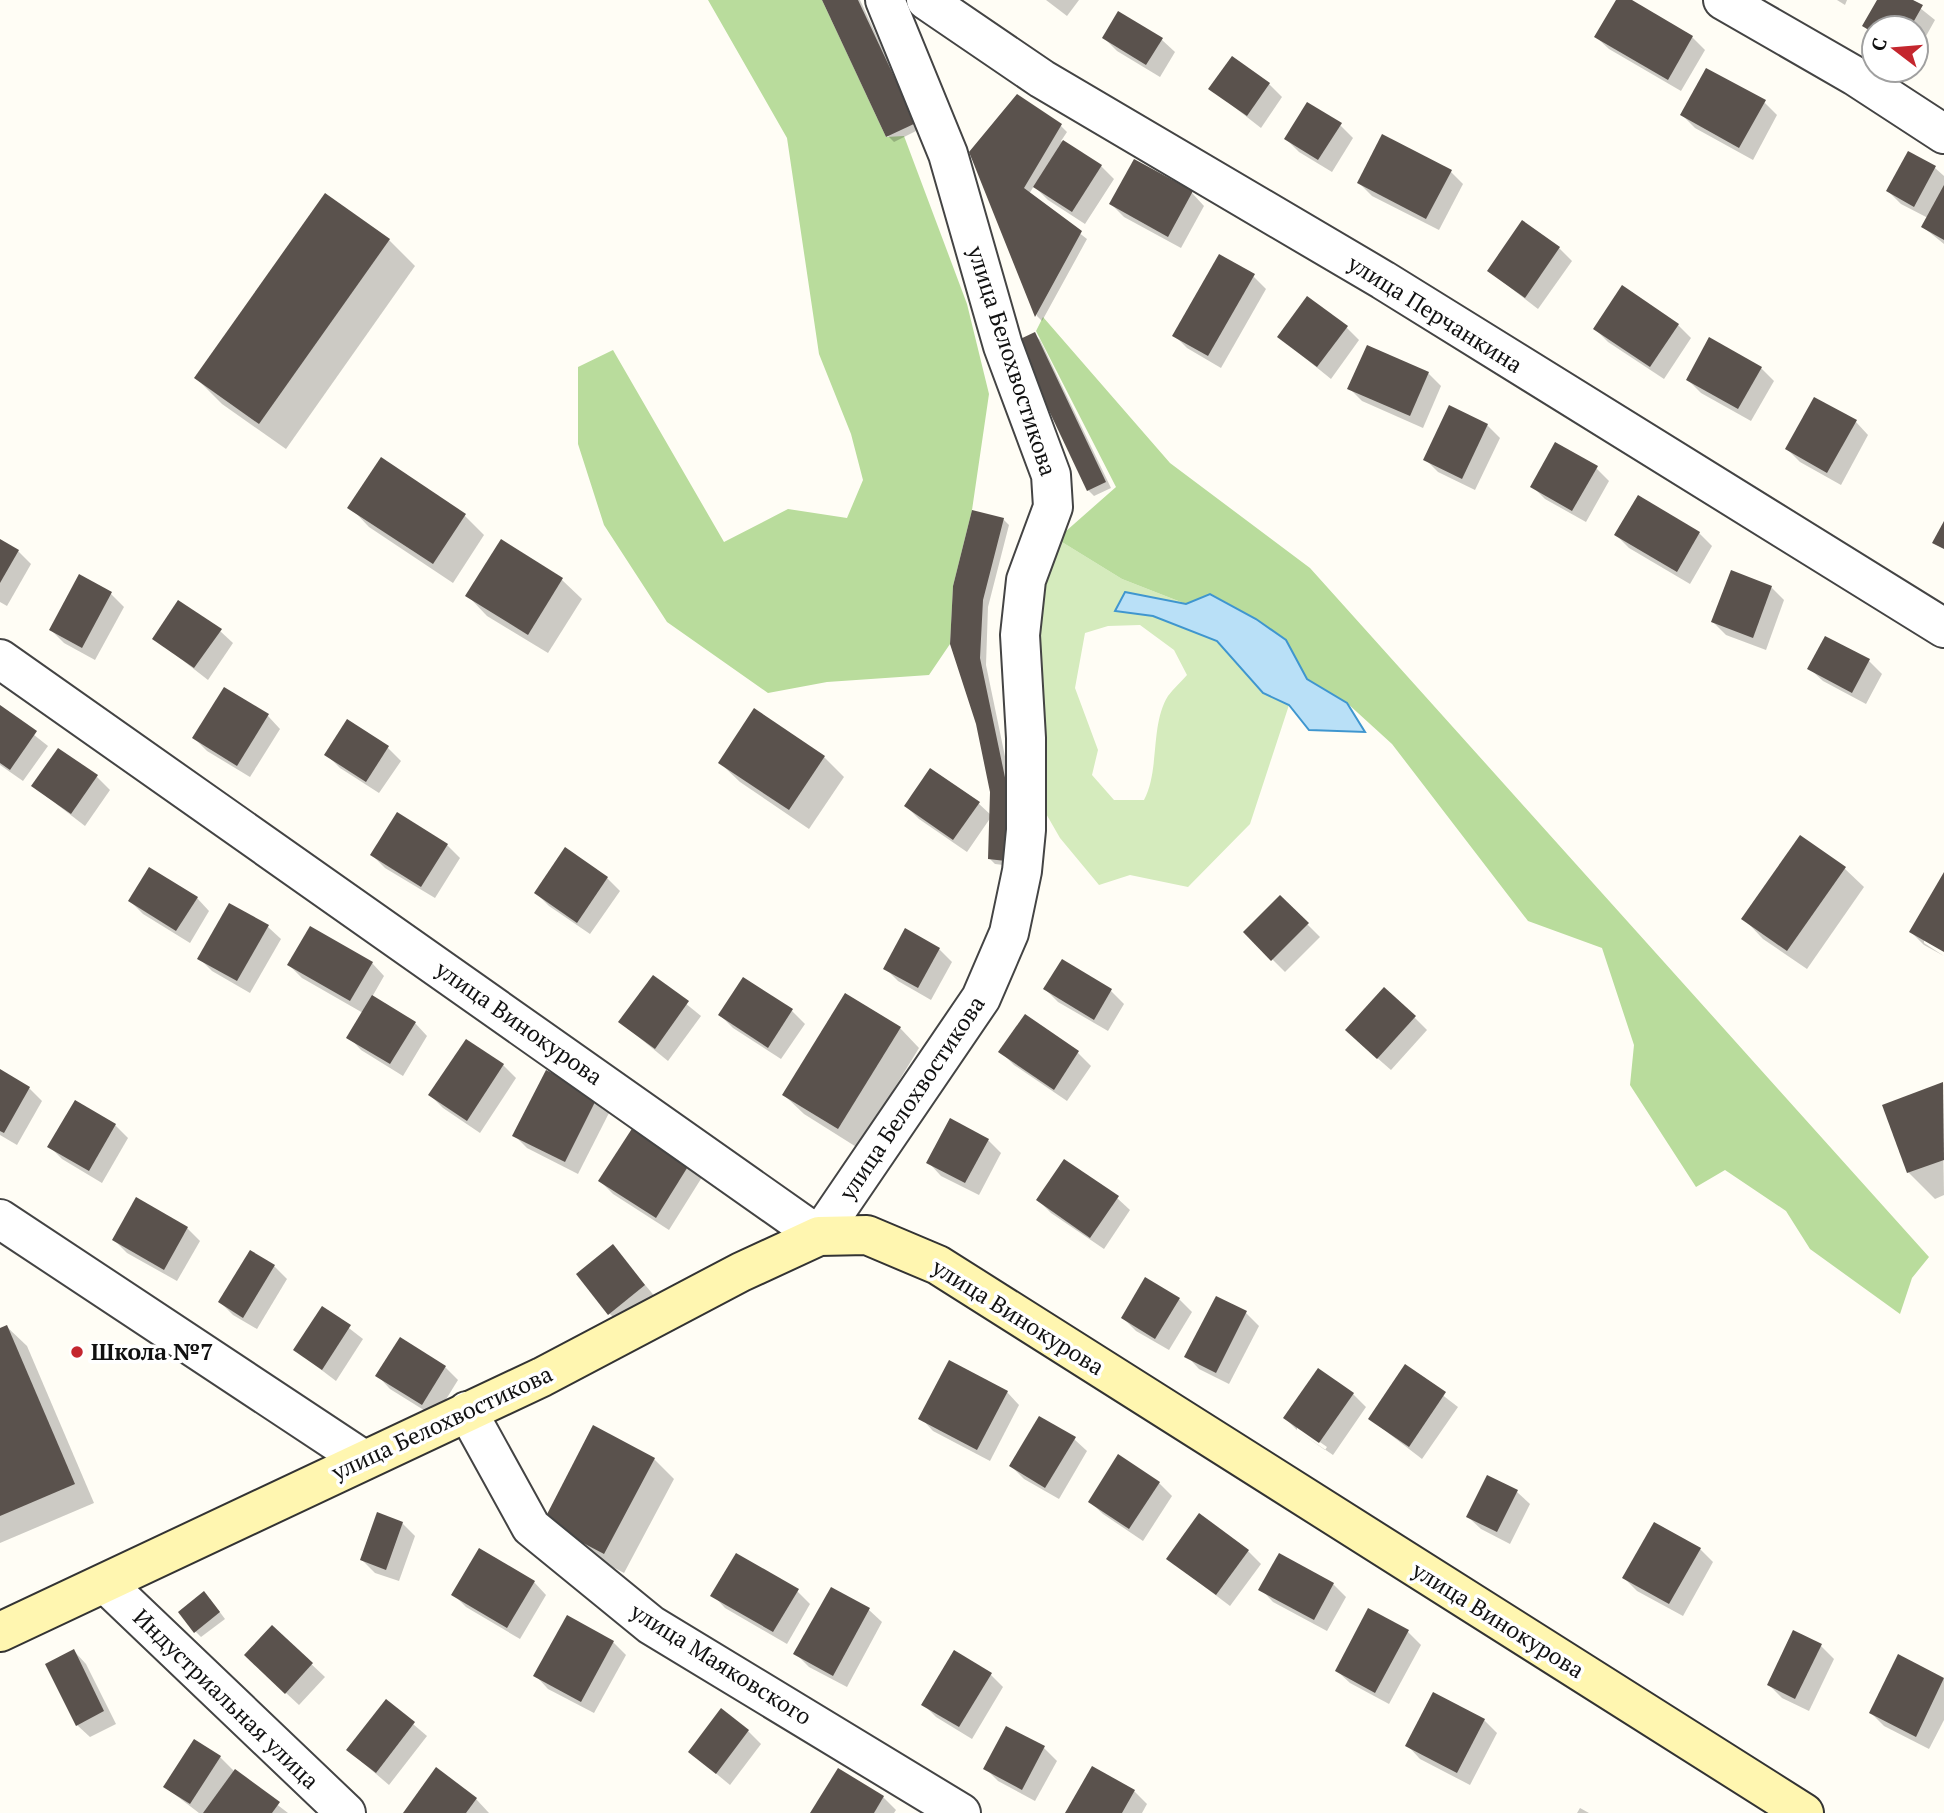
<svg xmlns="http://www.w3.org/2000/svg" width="1944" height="1813" viewBox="0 0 1944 1813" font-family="'PT Serif',serif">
	<rect width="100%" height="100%" fill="#fffdf5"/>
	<path fill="#d5ebbd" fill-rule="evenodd" d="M1057,539L1122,579L1186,604L1126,592L1115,611L1153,616L1217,641L1263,693L1289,705L1250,824L1188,887L1130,875L1099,885L1060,838L1037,798L1035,613ZM1140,625L1174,650L1187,675C1181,682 1173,689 1168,696C1150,725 1160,770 1144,800H1114L1092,775L1098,750L1075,688L1085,633L1108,626Z"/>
	<g fill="#b9dc9c">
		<polygon points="708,0 822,0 886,137 904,136 967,304 989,394 972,510 953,586 950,644 929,675 827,682 768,693 667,622 604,525 578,444 578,367 613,350 724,542 788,509 847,518 863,480 851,434 819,354 787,138"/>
		<polygon points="1043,317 1170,463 1310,568 1929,1257 1912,1278 1900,1314 1810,1249 1786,1211 1725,1170 1696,1187 1630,1085 1634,1045 1602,948 1528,921 1392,744 1347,703 1307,679 1286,640 1256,619 1211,594 1186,604 1122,579 1057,539 1116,487 1036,331"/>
	</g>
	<polygon fill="#b9e0f7" stroke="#3f96cf" stroke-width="2" points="1125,592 1186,604 1210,594 1256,619 1286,640 1307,679 1347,703 1365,732 1309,730 1289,705 1263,693 1217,641 1153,616 1115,611"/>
	<g fill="#0003">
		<polygon points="824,0 860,0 920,129 894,142 888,136"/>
		<polygon points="1046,0 1079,0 1067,16"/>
		<polygon points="1618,0 1629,0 1692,37 1705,50 1681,91 1609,49 1596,37"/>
		<polygon points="1837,0 1847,0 1845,5"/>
		<polygon points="1879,0 1910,0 1935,20 1916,54 1916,28 1874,28 1874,36 1864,26"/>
		<polygon points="1119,13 1162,40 1175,52 1160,77 1117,51 1104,38"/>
		<polygon points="1269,84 1282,97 1261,128 1211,89"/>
		<polygon points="1764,102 1777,115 1753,160 1695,128 1682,115"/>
		<polygon points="1340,125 1353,138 1332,172 1299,152 1286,139"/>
		<polygon points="1061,126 1067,132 1061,141 1101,166 1114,179 1085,224 1048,200 1034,186 1029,194 1087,239 1042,321 1037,316 971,152"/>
		<polygon points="1909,153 1935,168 1944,176 1944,244 1923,227 1928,218 1901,204 1888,191"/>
		<polygon points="1450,171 1463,184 1439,230 1372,196 1359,183"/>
		<polygon points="1192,193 1204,206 1181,248 1124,217 1111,204"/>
		<polygon points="389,240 415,266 286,449 222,404 196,378"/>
		<polygon points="1559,248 1572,261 1538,309 1489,271"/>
		<polygon points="1253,276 1266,289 1221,368 1187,348 1174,335"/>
		<polygon points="1678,325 1691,338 1664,379 1608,342 1595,329"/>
		<polygon points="1346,327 1359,340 1331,379 1279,337"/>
		<polygon points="1034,334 1040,340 1111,488 1094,496 1088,490"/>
		<polygon points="1761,368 1774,381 1751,421 1701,393 1688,380"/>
		<polygon points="1428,373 1441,386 1423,428 1362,401 1349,388"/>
		<polygon points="1856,422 1868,435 1841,485 1800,462 1787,449"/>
		<polygon points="1487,425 1500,438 1475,490 1438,472 1425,459"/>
		<polygon points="1596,468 1609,481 1586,522 1545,499 1532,486"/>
		<polygon points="350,507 465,516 484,535 453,583 369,527"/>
		<polygon points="1003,519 1009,525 988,607 986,665 1013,795 1020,867 995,864 989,858 991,817 967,852 919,819 906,806 978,803 991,815 992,791 977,724 952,644"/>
		<polygon points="1699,533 1712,546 1690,584 1629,548 1616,535"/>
		<polygon points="0,541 18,551 31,564 7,606 0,602"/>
		<polygon points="502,541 562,580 582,599 548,653 487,616 468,596"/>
		<polygon points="80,577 111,594 124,607 95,660 64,643 51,630"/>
		<polygon points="1771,587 1784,600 1766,650 1726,635 1713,622"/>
		<polygon points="220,631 233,643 208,680 154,638"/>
		<polygon points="1869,661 1882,674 1866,704 1823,681 1810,669"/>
		<polygon points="0,708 48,746 23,781 0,765"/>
		<polygon points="268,716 280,729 250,777 207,751 194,738"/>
		<polygon points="388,748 401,761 379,793 340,768 327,755"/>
		<polygon points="824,757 844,777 809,829 740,782 720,763"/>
		<polygon points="97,777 110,790 85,826 33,786"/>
		<polygon points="447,845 460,858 435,898 385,868 372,855"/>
		<polygon points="1844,868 1864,887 1807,969 1763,939 1744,919"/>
		<polygon points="1944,875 1944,950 1924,938 1924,943 1944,956 1924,945 1911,932"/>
		<polygon points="607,878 620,891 590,934 549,906 536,893"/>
		<polygon points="1280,897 1320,937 1285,972 1245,932"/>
		<polygon points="197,898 209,911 190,943 143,914 130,901"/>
		<polygon points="268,927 281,939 250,993 212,971 199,958"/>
		<polygon points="906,931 939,949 952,962 931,1000 898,981 885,968"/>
		<polygon points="372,963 384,976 372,997 415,1023 427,1036 403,1076 361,1050 349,1037 363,1013 302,978 289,965"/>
		<polygon points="653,977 701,1016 668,1061 620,1022"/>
		<polygon points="1045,989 1111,991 1124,1004 1108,1031 1058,1002"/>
		<polygon points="792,1011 805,1024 781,1059 733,1028 720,1015"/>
		<polygon points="1025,1017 1078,1053 1091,1066 1067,1101 1014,1065 1001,1052"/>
		<polygon points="1414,1017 1427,1030 1391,1070 1360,1043"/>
		<polygon points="900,1028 919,1048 858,1148 804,1114 784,1095"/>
		<polygon points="503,1065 516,1078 480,1133 443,1108 430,1095"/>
		<polygon points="0,1071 29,1088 42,1101 17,1145 0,1135"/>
		<polygon points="547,1072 610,1111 578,1174 527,1148 514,1135"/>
		<polygon points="1942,1084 1944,1195 1935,1199 1908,1172"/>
		<polygon points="115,1125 128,1138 102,1183 62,1159 49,1146"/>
		<polygon points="635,1126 704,1174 669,1230 613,1194 600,1181"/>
		<polygon points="988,1140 1001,1153 979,1195 941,1176 929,1163"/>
		<polygon points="1117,1198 1130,1210 1104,1249 1051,1213 1038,1200"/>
		<polygon points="187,1228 200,1241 177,1281 127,1253 114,1240"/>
		<polygon points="613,1247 657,1299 622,1326 609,1313"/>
		<polygon points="251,1252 274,1266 287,1279 257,1329 233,1315 220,1302"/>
		<polygon points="1217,1298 1246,1313 1259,1326 1229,1384 1199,1369 1187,1356"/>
		<polygon points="1179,1299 1192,1312 1169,1350 1136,1331 1123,1318"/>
		<polygon points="323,1308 363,1339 336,1381 295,1350"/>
		<polygon points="7,1327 27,1346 94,1503 0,1543 0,1330"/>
		<polygon points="400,1339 445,1367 458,1380 435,1417 390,1389 378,1376"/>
		<polygon points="1406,1367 1458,1407 1422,1459 1370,1419"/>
		<polygon points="1007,1392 1019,1405 990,1461 933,1431 921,1418"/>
		<polygon points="1353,1394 1366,1407 1333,1455 1298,1431 1325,1450 1327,1447 1297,1426 1297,1430 1285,1418"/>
		<polygon points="1074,1439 1087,1451 1059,1499 1024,1479 1011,1466"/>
		<polygon points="654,1459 674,1479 624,1573 564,1541"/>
		<polygon points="1159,1483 1172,1496 1143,1541 1103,1514 1090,1502"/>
		<polygon points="1517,1492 1530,1504 1510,1544 1481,1529 1468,1517"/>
		<polygon points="402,1523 415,1536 399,1581 375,1573 362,1560"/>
		<polygon points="1700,1549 1713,1562 1683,1616 1637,1591 1624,1578"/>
		<polygon points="1248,1551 1261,1564 1230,1606 1168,1559"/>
		<polygon points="534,1582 546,1595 520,1639 466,1607 453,1594"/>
		<polygon points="1333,1584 1346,1597 1327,1631 1273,1602 1261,1589"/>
		<polygon points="797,1591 810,1604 787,1644 725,1608 713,1595"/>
		<polygon points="210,1599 225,1619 201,1637 195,1631"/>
		<polygon points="869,1610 882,1622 847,1687 809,1667 796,1654"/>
		<polygon points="1369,1611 1408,1632 1421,1645 1389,1704 1350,1683 1337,1671"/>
		<polygon points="272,1627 325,1677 299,1705 259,1668"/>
		<polygon points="1794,1632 1821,1646 1834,1659 1809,1711 1782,1698 1769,1685"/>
		<polygon points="613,1642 626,1655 594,1713 548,1689 536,1676"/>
		<polygon points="74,1651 86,1664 116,1724 90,1737 77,1725"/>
		<polygon points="1899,1657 1944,1679 1944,1720 1929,1749 1884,1726 1871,1713"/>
		<polygon points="990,1674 1003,1687 972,1739 936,1717 923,1704"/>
		<polygon points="386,1701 427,1736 389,1785 348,1750"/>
		<polygon points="1484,1720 1497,1733 1470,1785 1420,1759 1408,1746"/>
		<polygon points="748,1731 761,1744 730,1785 690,1752"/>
		<polygon points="1044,1748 1057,1761 1035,1801 998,1781 985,1768"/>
		<polygon points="220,1757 235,1772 288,1813 199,1813 165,1787"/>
		<polygon points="436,1770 476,1799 489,1813 405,1813"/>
		<polygon points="1134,1791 1147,1804 1142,1813 1067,1813"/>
		<polygon points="883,1797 896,1810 894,1813 813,1813"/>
		<polygon points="1580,1808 1589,1813 1577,1813"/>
	</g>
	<g fill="#5a524d">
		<polygon points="822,0 858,0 916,123 886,137"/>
		<polygon points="1616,0 1632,0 1693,36 1668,80 1594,37"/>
		<polygon points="1877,0 1913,0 1923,5 1910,28 1874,28 1874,33 1862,26"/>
		<polygon points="1118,11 1163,38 1146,65 1102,38"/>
		<polygon points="1232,56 1270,83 1247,116 1208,89"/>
		<polygon points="1706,68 1766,100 1739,148 1680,115"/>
		<polygon points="1017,94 1062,124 1024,188 1082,231 1035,317 969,152"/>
		<polygon points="1307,102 1342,123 1318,160 1284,139"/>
		<polygon points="1382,134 1452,170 1426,219 1357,183"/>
		<polygon points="1063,140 1102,165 1072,212 1033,187"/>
		<polygon points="1908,151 1936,166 1914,207 1886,191"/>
		<polygon points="1134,159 1193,191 1168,237 1109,204"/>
		<polygon points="1944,185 1944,240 1921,227"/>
		<polygon points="325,193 390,239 259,424 194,378"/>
		<polygon points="1522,220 1560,247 1525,298 1487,271"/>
		<polygon points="1219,254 1255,274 1208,356 1172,336"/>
		<polygon points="1622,285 1679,324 1650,367 1593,329"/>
		<polygon points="1307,296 1348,326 1317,367 1277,337"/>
		<polygon points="1035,332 1106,482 1087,491 1016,341"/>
		<polygon points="1709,337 1762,367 1738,409 1686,380"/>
		<polygon points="1367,345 1429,372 1410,416 1347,389"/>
		<polygon points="1814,397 1857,420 1827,473 1785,449"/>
		<polygon points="1449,405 1488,424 1462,479 1423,460"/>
		<polygon points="1555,442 1598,466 1572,511 1530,487"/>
		<polygon points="381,457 466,514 433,564 347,508"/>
		<polygon points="1638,495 1700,532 1677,572 1614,535"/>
		<polygon points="972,510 1004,518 983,600 980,658 1007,787 1015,862 988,859 990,792 976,724 950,644 953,586"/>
		<polygon points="1944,521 1944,549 1932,543"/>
		<polygon points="0,539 19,550 0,583"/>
		<polygon points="501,539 563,578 528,635 465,596"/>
		<polygon points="1731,570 1772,586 1753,638 1711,622"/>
		<polygon points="79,574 112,592 82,648 49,630"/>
		<polygon points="178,600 222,629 194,668 152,639"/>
		<polygon points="1825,636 1870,659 1852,693 1807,669"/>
		<polygon points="224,687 269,714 237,766 192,738"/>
		<polygon points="0,705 37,731 10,770 0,763"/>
		<polygon points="754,708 825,756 789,810 718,763"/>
		<polygon points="347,719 389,746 366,782 324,755"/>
		<polygon points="58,748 98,775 71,814 31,786"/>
		<polygon points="930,768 980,802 953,840 904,806"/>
		<polygon points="397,812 448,844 421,887 370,855"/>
		<polygon points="1800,835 1846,867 1787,951 1741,919"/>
		<polygon points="565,847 608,877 577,923 534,893"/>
		<polygon points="149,867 198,897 176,931 128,901"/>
		<polygon points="1944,872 1944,952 1909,932"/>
		<polygon points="1280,895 1309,923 1271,961 1243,932"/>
		<polygon points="229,903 269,925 237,981 197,959"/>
		<polygon points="310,926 373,962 350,1001 287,965"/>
		<polygon points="905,928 940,948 918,988 883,969"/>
		<polygon points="1062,959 1112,989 1094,1020 1043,989"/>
		<polygon points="653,975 689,1001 655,1049 618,1022"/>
		<polygon points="743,977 793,1009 768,1048 718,1015"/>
		<polygon points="1384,987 1416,1016 1377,1059 1345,1030"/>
		<polygon points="845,993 901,1027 838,1129 782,1095"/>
		<polygon points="372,995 416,1022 390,1064 346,1038"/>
		<polygon points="1025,1014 1079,1051 1054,1090 998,1052"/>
		<polygon points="466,1039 504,1064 467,1121 428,1095"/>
		<polygon points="0,1069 30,1087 4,1133 0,1131"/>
		<polygon points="546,1070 598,1096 565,1162 512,1136"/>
		<polygon points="1943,1082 1944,1160 1907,1173 1882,1105"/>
		<polygon points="75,1100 116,1124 89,1171 47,1147"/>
		<polygon points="950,1118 989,1139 965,1183 926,1163"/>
		<polygon points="635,1124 692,1160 656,1218 598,1181"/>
		<polygon points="1064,1159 1119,1196 1090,1238 1036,1200"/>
		<polygon points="136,1197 188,1227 164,1270 112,1240"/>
		<polygon points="613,1244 645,1285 608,1315 576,1274"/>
		<polygon points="250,1250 275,1265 243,1318 218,1302"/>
		<polygon points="1145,1277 1180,1298 1155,1339 1121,1318"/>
		<polygon points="1216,1296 1247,1311 1216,1373 1184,1357"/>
		<polygon points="322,1306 351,1325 322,1370 293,1350"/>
		<polygon points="7,1325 75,1484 0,1516 0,1328"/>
		<polygon points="400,1337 446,1366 422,1405 375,1376"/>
		<polygon points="949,1360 1008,1391 977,1450 918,1419"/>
		<polygon points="1405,1364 1446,1392 1409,1447 1368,1419"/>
		<polygon points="1318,1368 1354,1393 1319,1443 1283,1418"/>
		<polygon points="1039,1416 1076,1437 1045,1488 1009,1466"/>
		<polygon points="593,1425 655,1458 604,1554 543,1522"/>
		<polygon points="1118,1454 1160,1482 1129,1529 1088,1502"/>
		<polygon points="1487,1475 1518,1490 1497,1532 1466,1517"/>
		<polygon points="377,1512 403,1522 386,1570 360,1560"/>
		<polygon points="1199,1513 1249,1550 1216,1595 1166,1559"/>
		<polygon points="1654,1522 1701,1548 1669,1604 1622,1578"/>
		<polygon points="479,1548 535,1581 507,1628 451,1595"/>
		<polygon points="736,1553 799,1589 773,1632 710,1596"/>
		<polygon points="1279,1553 1334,1583 1314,1620 1258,1590"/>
		<polygon points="831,1587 870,1608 833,1676 793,1654"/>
		<polygon points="204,1591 220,1612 194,1633 178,1612"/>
		<polygon points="1368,1608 1409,1630 1375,1693 1335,1671"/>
		<polygon points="567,1615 614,1641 581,1702 533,1676"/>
		<polygon points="272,1625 313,1663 285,1694 244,1655"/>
		<polygon points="1793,1630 1822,1644 1795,1699 1767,1685"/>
		<polygon points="74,1649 104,1711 76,1726 45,1664"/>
		<polygon points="954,1650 992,1673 959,1727 921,1705"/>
		<polygon points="1898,1654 1944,1678 1916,1737 1869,1713"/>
		<polygon points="1433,1692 1485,1719 1457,1773 1405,1746"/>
		<polygon points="386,1699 415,1722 376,1773 346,1750"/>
		<polygon points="721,1708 749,1730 716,1774 688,1752"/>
		<polygon points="1006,1726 1045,1746 1022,1790 983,1769"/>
		<polygon points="194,1739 221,1756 190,1804 163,1787"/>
		<polygon points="1092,1766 1135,1790 1122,1813 1065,1813"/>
		<polygon points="436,1767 477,1798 466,1813 403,1813"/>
		<polygon points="838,1768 884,1796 874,1813 810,1813"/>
		<polygon points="235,1769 280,1802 272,1813 203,1813"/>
	</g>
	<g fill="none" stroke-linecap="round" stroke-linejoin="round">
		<g stroke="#444" stroke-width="42">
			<g id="street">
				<polyline points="926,0 1042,79 1383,280 1944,628"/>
				<polyline points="1723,0 1855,76 1944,134"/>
				<polyline points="0,659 819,1236 981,998 1009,933 1022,871 1026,830 1026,738 1020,635 1026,580 1053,507 1051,475 1003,346 948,154 885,0"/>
				<polyline points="0,1219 364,1460"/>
				<polyline points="467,1411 531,1527 651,1625 961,1813"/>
				<polyline points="106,1584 346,1813"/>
			</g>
		</g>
		<g stroke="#333" stroke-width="42">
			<polyline id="secondary" points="0,1632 542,1377 741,1272 819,1236 867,1235 938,1265 1804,1813"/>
		</g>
		<use href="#street" stroke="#fff" stroke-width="38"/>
		<use href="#secondary" stroke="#fff6b0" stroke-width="38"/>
	</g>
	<circle fill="#c4262e" stroke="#fff" stroke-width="2.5" cx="77" cy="1352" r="7"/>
	<g text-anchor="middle" stroke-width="7" stroke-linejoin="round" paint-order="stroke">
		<g font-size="23" fill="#111" stroke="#fff">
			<text transform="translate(1435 314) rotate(32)" y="8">улица Перчанкина</text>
			<text transform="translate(1012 361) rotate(72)" y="8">улица Белохвостикова</text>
			<text transform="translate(519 1023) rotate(35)" y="8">улица Винокурова</text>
			<text transform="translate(912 1098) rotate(-56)" y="8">улица Белохвостикова</text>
			<text transform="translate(1018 1317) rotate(32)" y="8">улица Винокурова</text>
			<text transform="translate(442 1423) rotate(-25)" y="8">улица Белохвостикова</text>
			<text transform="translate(1498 1620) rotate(32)" y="8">улица Винокурова</text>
			<text transform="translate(721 1664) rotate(32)" y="8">улица Маяковского</text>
			<text transform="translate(226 1699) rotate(44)" y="8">Индустриальная улица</text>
		</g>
		<g font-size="23" font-weight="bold" fill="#111" stroke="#fff" text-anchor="start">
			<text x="91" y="1360">Школа №7</text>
		</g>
	</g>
	<g transform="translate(1895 49) rotate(286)"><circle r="33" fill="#ffffff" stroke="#a0a0a0" stroke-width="2"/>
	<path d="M0-5L12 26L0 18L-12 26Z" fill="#c4262e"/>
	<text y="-10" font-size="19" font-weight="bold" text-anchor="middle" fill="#111111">С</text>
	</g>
</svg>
